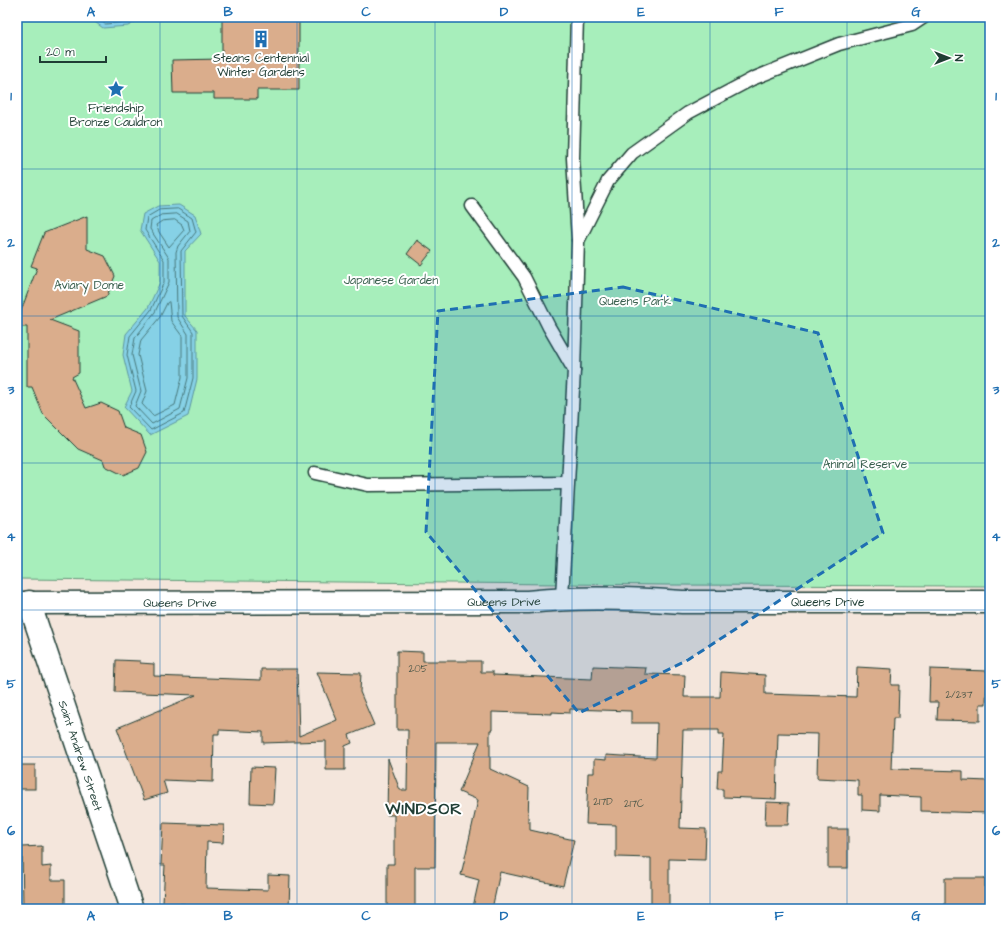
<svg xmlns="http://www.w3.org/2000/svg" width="1007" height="926" viewBox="0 0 1007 926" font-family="'Architects Daughter',sans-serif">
	<rect width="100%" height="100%" fill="#f4e6dc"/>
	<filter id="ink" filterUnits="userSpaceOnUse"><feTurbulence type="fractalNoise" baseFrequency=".025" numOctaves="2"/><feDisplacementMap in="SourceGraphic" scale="8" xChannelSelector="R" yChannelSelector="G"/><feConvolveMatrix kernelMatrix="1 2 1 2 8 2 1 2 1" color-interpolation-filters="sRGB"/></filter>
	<g filter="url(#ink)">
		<polygon fill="#a7eebb" stroke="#639678" points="17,17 990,17 990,586 667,585 17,579"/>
		<g fill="#86d1e6" stroke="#5d969f">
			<polygon points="88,17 144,17 128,26 103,28"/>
			<polygon points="179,205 195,215 201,234 185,251 185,316 197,330 197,379 188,416 150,435 124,407 132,391 123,355 126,334 148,308 160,282 160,261 140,230 143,214 158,206"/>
		</g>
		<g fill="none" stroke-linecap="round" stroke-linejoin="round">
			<g stroke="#48787b" stroke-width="1">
				<polyline points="95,17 105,24 127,22 136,17"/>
				<polygon points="178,209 192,218 196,232 181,251 182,316 193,332 193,378 184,413 151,430 129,407 136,391 127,355 130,336 151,310 164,282 164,260 145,230 147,217 159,210"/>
				<polygon points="177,214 188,221 190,231 178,246 176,252 177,317 188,334 188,378 180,409 152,424 135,406 141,391 132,355 135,338 155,312 169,282 169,258 150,229 151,221 161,215"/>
				<polygon points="175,220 182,225 184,230 169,247 159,232 156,225 162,221"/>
				<polygon points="169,302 171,321 182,336 182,377 175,405 153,416 142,404 147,391 138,355 141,340 160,317 167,303"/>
			</g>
		</g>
		<g fill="#daad8c" stroke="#1f3d34">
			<polygon points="222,17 299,17 299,90 257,90 257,99 214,99 214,93 173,93 172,60 222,59"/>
			<polygon points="87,216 87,249 105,256 115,276 107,296 50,320 79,331 79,373 72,377 86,408 101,403 118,411 124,428 141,435 147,452 139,468 123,475 105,466 103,460 78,449 43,414 32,387 27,387 27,327 19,327 19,316 37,268 31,266 44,233"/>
			<polygon points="417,240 432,251 421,265 407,254"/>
			<polygon points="397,651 423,652 423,661 481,661 481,672 493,672 493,675 592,679 593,666 646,668 645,674 685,675 684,697 720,697 721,672 765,675 765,694 856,697 857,667 892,669 891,685 899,685 898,718 893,718 891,769 963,771 963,780 988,781 987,813 921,811 921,797 880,795 880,811 862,810 862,795 858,795 858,780 817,778 818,734 778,733 776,799 723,797 723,789 717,789 718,771 722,771 724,734 719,734 719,730 683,730 680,828 706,829 705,860 669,859 669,909 651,909 651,858 616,857 616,825 586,824 587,802 588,773 594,773 594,759 606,760 606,755 656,758 657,723 631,723 631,711 570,709 570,713 552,712 552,714 492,712 492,730 490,730 490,769 529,787 528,821 530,821 530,830 574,840 563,886 500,872 492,909 473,907 479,880 461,875 478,800 459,792 480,742 436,742 435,867 415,867 415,909 387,909 387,864 394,864 394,815 387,815 388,759 400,790 407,790 408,730 397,730"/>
			<polygon points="116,660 140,661 140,663 154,664 154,676 261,680 261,669 297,669 299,736 337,720 317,672 361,673 360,692 374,725 349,735 352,743 345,746 345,770 326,770 326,741 263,743 263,732 219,730 219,734 214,734 213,782 163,780 167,793 144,800 117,728 196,695 115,692"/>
			<polygon points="930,669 987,671 986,704 980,704 980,721 937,720 938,702 929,702"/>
			<rect x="17" y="765" width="18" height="24"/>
			<polygon points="251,767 275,768 273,804 250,803"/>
			<polygon points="766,802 789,803 788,825 765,825"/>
			<polygon points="163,823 224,825 223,843 207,842 206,888 268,890 268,875 290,876 289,909 224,909 185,907 185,904 163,903 165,865 161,865"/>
			<rect x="828" y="829" width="20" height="39"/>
			<polygon points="42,846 42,867 51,866 51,880 65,880 65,904 57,904 57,909 23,909 22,847"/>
			<polygon points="945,878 985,878 985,887 990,887 990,909 945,909"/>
		</g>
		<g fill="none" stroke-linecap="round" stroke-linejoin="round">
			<g stroke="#1f3d34" stroke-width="15">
				<g id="service">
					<polyline points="577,17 573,158 578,240"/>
					<polyline points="472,206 524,277 549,327 574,370"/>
					<polyline points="315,473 368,485 567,483"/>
					<polyline points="562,598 574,370 578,241 608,181 632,153 688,113 752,79 839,44 912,25 924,17"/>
				</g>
			</g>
			<g stroke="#1f3d34" stroke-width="25">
				<g id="tertiary">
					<path id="s1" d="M29,602L132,909"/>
				</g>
			</g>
			<g stroke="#1f3d34" stroke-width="25">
				<g id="secondary">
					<path id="s2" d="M17,603L528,602C579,596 630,598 682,602H990"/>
				</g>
			</g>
			<use href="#service" stroke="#fff" stroke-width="12"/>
			<use href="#tertiary" stroke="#fff" stroke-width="22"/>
			<use href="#secondary" stroke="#fff" stroke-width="22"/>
		</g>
	</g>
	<path fill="#1f6fb2" fill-opacity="0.2" stroke="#1f6fb2" stroke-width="3" stroke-dasharray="8 5" stroke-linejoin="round" d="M623,287L818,333L883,533L688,660L579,713L426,532L438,311Z"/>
	<path fill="none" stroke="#1f6fb2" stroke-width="1" stroke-opacity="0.55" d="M160,17V909M297,17V909M435,17V909M572,17V909M710,17V909M847,17V909M17,169H990M17,316H990M17,463H990M17,610H990M17,757H990"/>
	<defs>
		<g id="building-bare" transform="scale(1.38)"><path d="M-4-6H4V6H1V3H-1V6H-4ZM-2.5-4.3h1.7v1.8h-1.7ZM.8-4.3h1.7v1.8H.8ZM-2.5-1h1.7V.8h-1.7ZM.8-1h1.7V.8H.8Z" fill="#1f6fb2" stroke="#fff" stroke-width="2.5" paint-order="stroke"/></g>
		<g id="sight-bare" transform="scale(1.38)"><path d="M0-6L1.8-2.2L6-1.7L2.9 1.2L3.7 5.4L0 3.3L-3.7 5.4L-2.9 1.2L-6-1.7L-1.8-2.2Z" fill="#1f6fb2" stroke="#fff" stroke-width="2.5" paint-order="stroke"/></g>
	</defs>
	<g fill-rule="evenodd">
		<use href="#building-bare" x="261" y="39"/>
		<use href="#sight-bare" x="116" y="89"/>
	</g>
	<g text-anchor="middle" stroke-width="4" stroke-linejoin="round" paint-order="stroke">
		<g font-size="10" fill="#4e594a">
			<text x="418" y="672">205</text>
			<text x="959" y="698">2/237</text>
			<text x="603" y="805">217D</text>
			<text x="634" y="807">217C</text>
		</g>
		<g font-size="12" fill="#1f3d34" stroke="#fff">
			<text x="261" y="62">Steans Centennial<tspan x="261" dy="14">Winter Gardens</tspan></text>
			<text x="116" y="112">Friendship<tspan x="116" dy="14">Bronze Cauldron</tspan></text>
		</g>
		<g font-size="12" fill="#3a604f" stroke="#fff">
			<text x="391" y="284">Japanese Garden</text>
			<text x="89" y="289">Aviary Dome</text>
			<text x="635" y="305">Queens Park</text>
			<text x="865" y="468">Animal Reserve</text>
		</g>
		<g font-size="12" fill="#1f3d34" stroke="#fff">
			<text dy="4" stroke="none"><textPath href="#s2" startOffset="487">Queens Drive</textPath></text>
			<text dy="4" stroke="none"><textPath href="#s2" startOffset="811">Queens Drive</textPath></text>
			<text dy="4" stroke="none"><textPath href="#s2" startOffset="163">Queens Drive</textPath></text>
			<text dy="4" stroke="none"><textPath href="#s1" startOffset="162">Saint Andrew Street</textPath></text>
		</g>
		<g font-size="16" font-weight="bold" letter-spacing="1" fill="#1f3d34" stroke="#fff">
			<text x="424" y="814">WINDSOR</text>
		</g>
	</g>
	<rect width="1007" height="926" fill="none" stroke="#fff" stroke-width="44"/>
	<g transform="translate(949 58) rotate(90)" stroke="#ffffff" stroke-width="3" paint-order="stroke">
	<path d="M0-3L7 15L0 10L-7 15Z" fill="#1f3d34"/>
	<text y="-6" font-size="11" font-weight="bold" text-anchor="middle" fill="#1f3d34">N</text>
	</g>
	<path d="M40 56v6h66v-6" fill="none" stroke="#1f3d34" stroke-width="2"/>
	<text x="46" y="56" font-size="12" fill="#1f3d34" stroke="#ffffff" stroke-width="3" paint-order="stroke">20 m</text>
	<rect x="22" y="22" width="963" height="882" fill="none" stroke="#1f6fb2" stroke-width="1.5"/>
	<g font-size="13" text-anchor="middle" font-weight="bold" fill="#1f6fb2">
		<text x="91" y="16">A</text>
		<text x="228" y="16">B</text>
		<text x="366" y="16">C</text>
		<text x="504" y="16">D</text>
		<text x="641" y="16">E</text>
		<text x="779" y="16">F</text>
		<text x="916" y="16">G</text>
		<text x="11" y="100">1</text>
		<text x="996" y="100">1</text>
		<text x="11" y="247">2</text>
		<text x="996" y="247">2</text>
		<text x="11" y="394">3</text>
		<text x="996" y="394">3</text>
		<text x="11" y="541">4</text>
		<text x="996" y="541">4</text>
		<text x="11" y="688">5</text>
		<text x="996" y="688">5</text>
		<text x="11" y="835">6</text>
		<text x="996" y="835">6</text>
		<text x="91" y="920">A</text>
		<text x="228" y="920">B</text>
		<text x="366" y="920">C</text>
		<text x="504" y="920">D</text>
		<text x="641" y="920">E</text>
		<text x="779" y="920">F</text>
		<text x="916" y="920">G</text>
	</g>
</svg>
